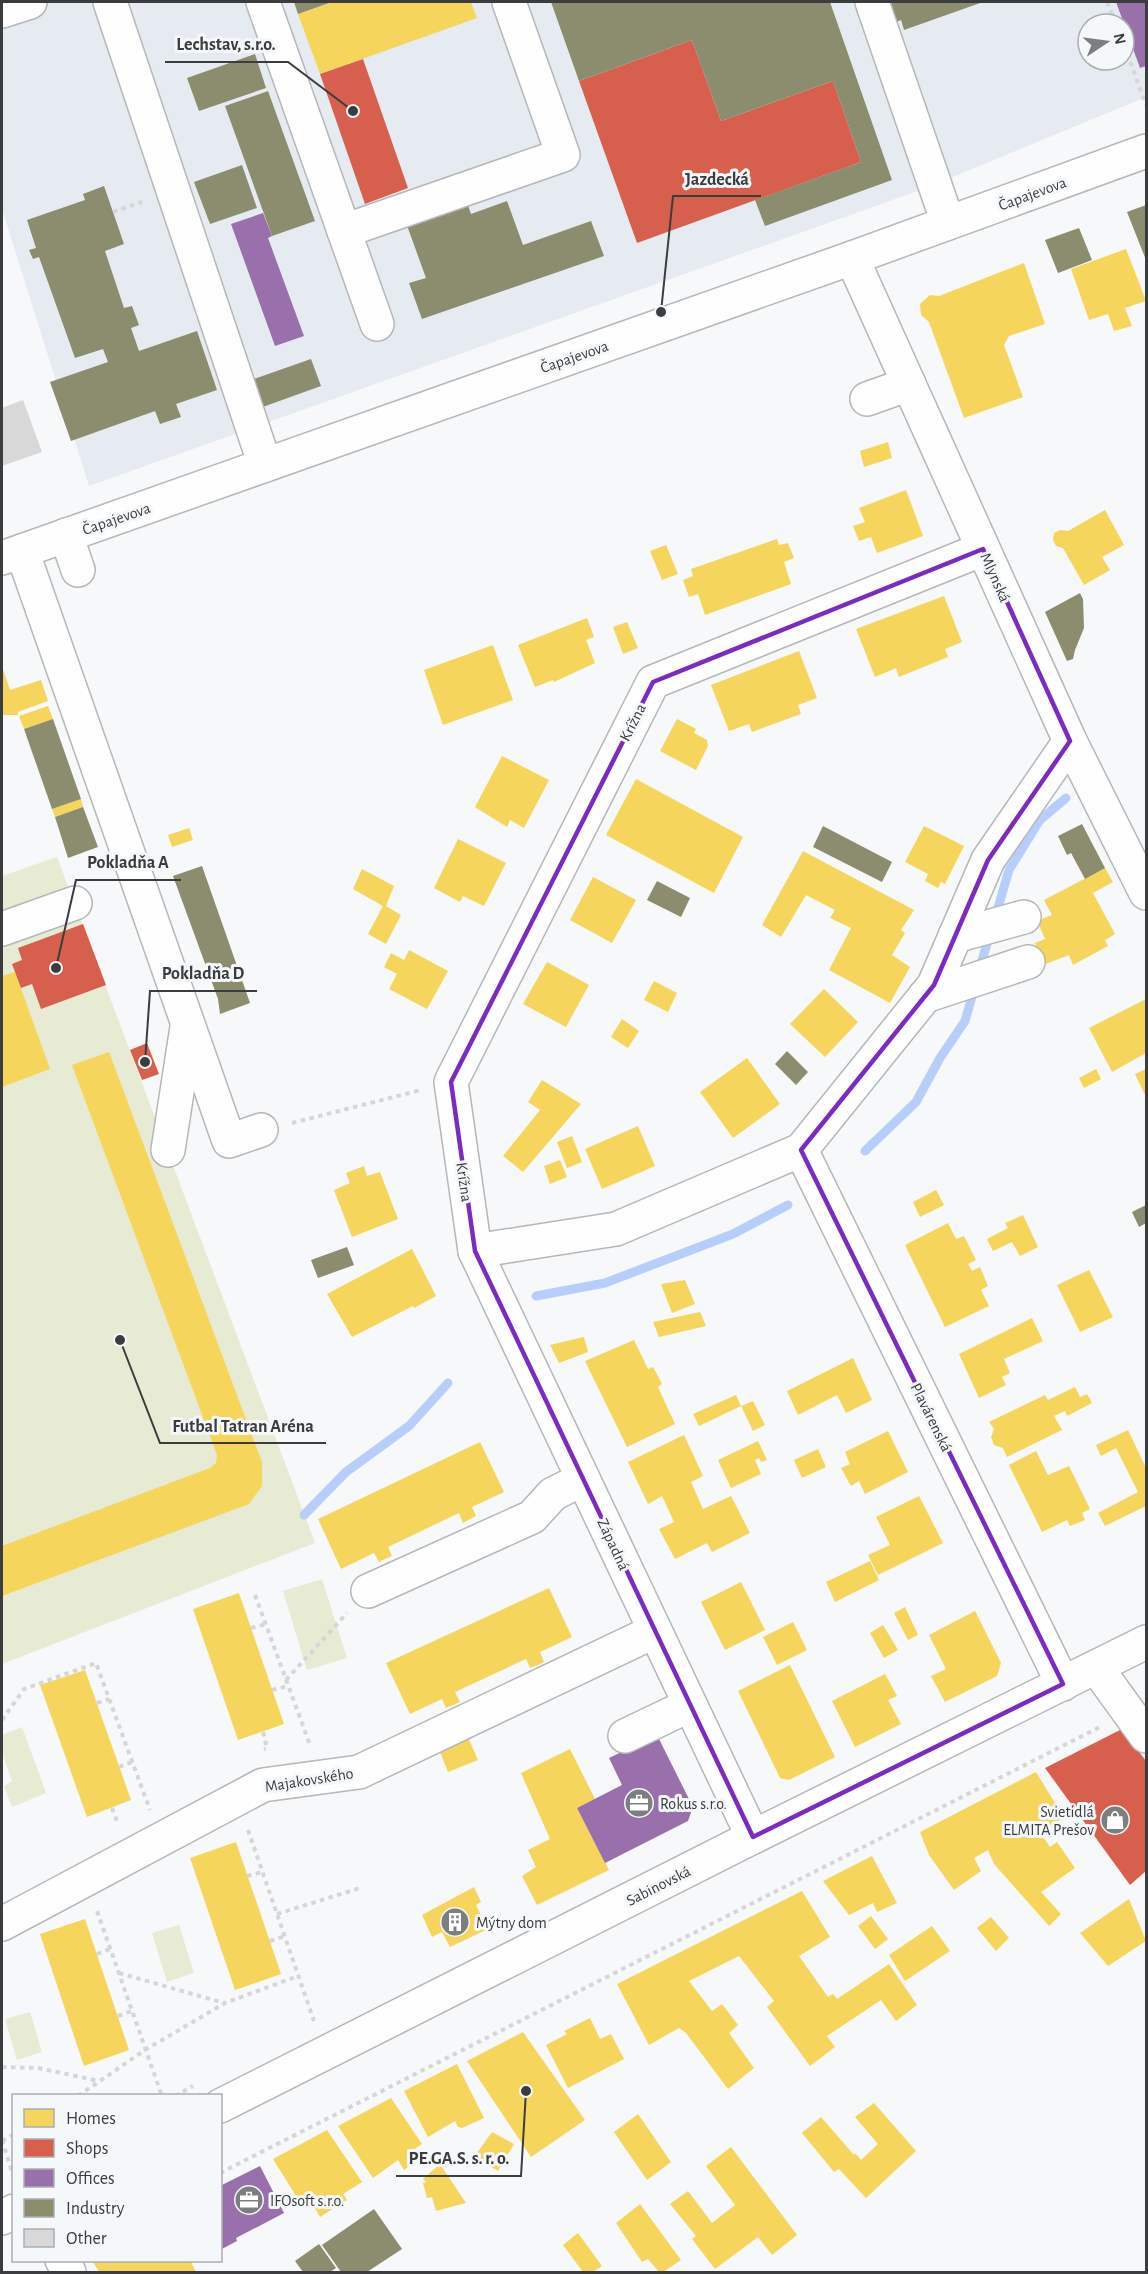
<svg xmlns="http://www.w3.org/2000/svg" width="1148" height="2274" viewBox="0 0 1148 2274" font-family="'Alegreya Sans',sans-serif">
	<rect width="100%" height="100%" fill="#f6f8f9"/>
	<path fill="#e6ebf1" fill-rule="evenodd" d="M2,2H1146V97L926,188L89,486L2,209ZM1088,24H1124V60H1088Z"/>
	<g fill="#e7ebd3">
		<polygon points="57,857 315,1543 2,1664 2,876"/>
		<polygon points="322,1579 347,1658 307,1670 283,1591"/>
		<polygon points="22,1727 46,1793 12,1807 4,1786 12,1781 2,1752 2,1735"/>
		<polygon points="179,1925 194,1973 167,1982 152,1933"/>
		<polygon points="30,2012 42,2052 17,2060 5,2019"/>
	</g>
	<g fill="#f6d55c">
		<polygon points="333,2 471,2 477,18 320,74 298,14"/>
		<polygon points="1126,249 1146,301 1125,308 1132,326 1114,331 1108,314 1089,320 1071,269"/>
		<polygon points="1024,263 1045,324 1009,336 1004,345 1023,397 964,418 929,322 921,315 920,304 930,295 939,296"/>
		<polygon points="888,442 892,458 864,467 860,451"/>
		<polygon points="906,490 923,536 877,553 871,537 859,541 853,526 865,522 859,508"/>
		<polygon points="1105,510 1124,545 1102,557 1110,570 1084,585 1063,548 1056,546 1053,540 1054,533 1060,530 1068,531"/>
		<polygon points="777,539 779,545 788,543 794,558 784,562 791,584 705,615 698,594 689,597 683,580 693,576 691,569"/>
		<polygon points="666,545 678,574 662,580 650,551"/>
		<polygon points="944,596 962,642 945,649 948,657 899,677 896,668 875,677 856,629"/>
		<polygon points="587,618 594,637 586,640 595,663 554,682 553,680 535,687 518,645"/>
		<polygon points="627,622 638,648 623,654 613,627"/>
		<polygon points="493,645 513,700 443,725 424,670"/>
		<polygon points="799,651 817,698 798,705 801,714 752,732 749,724 729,731 711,685"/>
		<polygon points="2,666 10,690 41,680 48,701 18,712 18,715 2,715"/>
		<polygon points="48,706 53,719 24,729 19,716"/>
		<polygon points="677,719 696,729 694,733 707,740 708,746 696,770 660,751"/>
		<polygon points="502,756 549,780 524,828 510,820 507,827 475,807"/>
		<polygon points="636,779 743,837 714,893 606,835"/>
		<polygon points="81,799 83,807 55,817 52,809"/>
		<polygon points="924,826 964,846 945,884 941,882 938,888 925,881 928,874 905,862"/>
		<polygon points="189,828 193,840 172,847 168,835"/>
		<polygon points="458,839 506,863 484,906 463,896 460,902 434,888"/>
		<polygon points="803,851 914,910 901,930 905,933 892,955 910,967 890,1003 829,970 851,928 830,918 835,910 806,895 781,937 762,925"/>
		<polygon points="1105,868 1113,882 1093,893 1115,934 1105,940 1108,946 1073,965 1069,955 1043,965 1035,943 1045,939 1037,921 1052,915 1044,900"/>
		<polygon points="362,869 394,886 386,906 401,915 386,944 368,934 383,906 353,889"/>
		<polygon points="593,877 636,900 612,943 570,920"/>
		<polygon points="409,950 448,971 427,1009 389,989 397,974 384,967 391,953 404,960"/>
		<polygon points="547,962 589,985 566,1027 523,1004"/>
		<polygon points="15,972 50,1069 2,1087 2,976"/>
		<polygon points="654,981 677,993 668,1012 644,1000"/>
		<polygon points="824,989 858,1022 825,1057 790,1024"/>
		<polygon points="1146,999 1146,1053 1112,1072 1089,1028"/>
		<polygon points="622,1019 639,1031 628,1048 611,1037"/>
		<polygon points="109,1052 262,1462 262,1486 249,1504 2,1596 2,1546 210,1468 216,1463 217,1455 72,1065"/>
		<polygon points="747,1058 780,1104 733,1138 700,1092"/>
		<polygon points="1096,1069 1101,1079 1084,1088 1079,1078"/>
		<polygon points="1146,1069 1146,1097 1135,1074"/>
		<polygon points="542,1080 581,1104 523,1172 503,1156 540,1110 528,1102"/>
		<polygon points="638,1126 655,1166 602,1189 585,1149"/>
		<polygon points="572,1136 582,1162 567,1168 557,1142"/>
		<polygon points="560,1160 567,1177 550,1184 544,1166"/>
		<polygon points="364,1166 367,1176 380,1172 398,1219 352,1237 334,1190 350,1183 346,1173"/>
		<polygon points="936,1190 944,1205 920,1217 913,1202"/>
		<polygon points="1023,1215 1038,1247 1020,1256 1012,1242 993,1251 987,1239 1008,1228 1005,1223"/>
		<polygon points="948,1223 956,1239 964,1236 976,1260 968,1264 972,1271 980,1267 988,1286 981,1290 989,1306 945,1327 905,1245"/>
		<polygon points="412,1249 436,1296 414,1308 413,1306 352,1337 327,1294"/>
		<polygon points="1089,1270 1113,1317 1080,1332 1057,1285"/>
		<polygon points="685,1280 695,1304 672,1313 661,1284"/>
		<polygon points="700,1312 706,1326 659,1337 653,1322"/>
		<polygon points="1032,1318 1043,1341 1004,1359 1010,1373 1002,1377 1006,1385 979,1398 959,1354"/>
		<polygon points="584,1337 588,1352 559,1363 550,1345"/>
		<polygon points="634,1340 648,1369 653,1367 660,1380 662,1384 658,1387 675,1424 627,1447 585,1361"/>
		<polygon points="853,1358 872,1400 846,1413 837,1395 798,1415 787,1391"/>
		<polygon points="1075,1387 1080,1397 1087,1394 1092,1403 1067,1416 1065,1411 1054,1416 1062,1430 1007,1457 1003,1448 994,1445 991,1437 994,1429 989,1422 1045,1395 1048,1400"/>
		<polygon points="736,1395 741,1406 699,1426 693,1414"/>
		<polygon points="753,1401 765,1425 753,1431 741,1406"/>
		<polygon points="1128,1430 1146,1468 1146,1506 1105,1526 1098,1513 1138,1492 1116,1448 1101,1456 1096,1445"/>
		<polygon points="888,1431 908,1472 865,1494 859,1481 851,1486 841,1468 850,1464 845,1452"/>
		<polygon points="684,1435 703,1476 691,1482 703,1509 731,1496 750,1533 712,1552 707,1543 675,1559 659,1529 674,1522 662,1496 648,1504 628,1462"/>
		<polygon points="758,1441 767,1460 761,1462 759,1458 755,1460 761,1474 731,1488 718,1460"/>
		<polygon points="480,1442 504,1492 472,1507 476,1516 463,1523 459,1513 388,1547 392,1556 385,1559 379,1562 374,1553 341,1569 318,1519"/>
		<polygon points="818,1449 826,1467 802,1478 794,1460"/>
		<polygon points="1036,1451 1048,1475 1069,1466 1090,1509 1082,1513 1085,1520 1070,1526 1067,1520 1042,1532 1009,1465"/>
		<polygon points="919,1496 943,1543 878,1575 868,1555 890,1545 876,1517"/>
		<polygon points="870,1561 879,1580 835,1602 826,1582"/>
		<polygon points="741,1582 765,1630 725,1650 701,1602"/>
		<polygon points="549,1588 572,1637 540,1652 544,1662 538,1665 530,1668 526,1659 455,1692 460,1702 446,1708 442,1699 410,1714 386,1663"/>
		<polygon points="239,1593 284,1724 238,1740 193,1609"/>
		<polygon points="905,1607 918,1635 908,1640 894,1613"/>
		<polygon points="975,1611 1001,1663 997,1676 945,1702 931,1676 946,1669 929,1635"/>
		<polygon points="793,1622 807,1650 777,1665 763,1637"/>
		<polygon points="883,1625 898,1650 884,1658 870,1633"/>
		<polygon points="790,1665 835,1757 789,1780 780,1778 738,1691"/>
		<polygon points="85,1670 131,1800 87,1817 40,1685"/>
		<polygon points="885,1674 897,1696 888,1700 901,1724 855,1747 832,1701"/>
		<polygon points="467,1735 478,1760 448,1772 438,1747"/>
		<polygon points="570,1749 595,1799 577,1808 609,1870 537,1905 522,1876 536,1867 528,1850 550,1839 521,1773"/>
		<polygon points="1036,1772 1064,1818 1039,1831 1050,1847 1057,1842 1075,1868 1041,1892 1061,1914 1049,1926 994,1864 988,1850 974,1858 981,1871 954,1890 929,1855 920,1832"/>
		<polygon points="236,1842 281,1974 235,1990 190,1858"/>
		<polygon points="872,1856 897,1903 877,1912 873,1903 849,1915 823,1881"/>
		<polygon points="474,1887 481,1902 476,1905 488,1929 450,1947 442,1932 432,1937 422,1915"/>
		<polygon points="802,1891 830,1937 799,1956 828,1997 833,1994 837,1999 889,1964 917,2005 896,2021 881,2000 827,2036 835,2047 810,2066 767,2007 774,2001 739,1956 689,1981 712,2011 722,2004 738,2025 729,2033 754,2068 728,2089 686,2033 679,2028 649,2045 617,1984"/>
		<polygon points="1129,1899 1146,1941 1108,1966 1080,1933"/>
		<polygon points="871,1916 888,1939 875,1949 858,1926"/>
		<polygon points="991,1917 1009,1938 996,1951 977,1928"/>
		<polygon points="85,1919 129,2050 84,2066 40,1934"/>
		<polygon points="932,1926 950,1951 905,1981 889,1955"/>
		<polygon points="590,2018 600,2039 611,2034 624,2059 568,2088 546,2045 567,2034 564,2031"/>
		<polygon points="523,2032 585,2120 531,2157 467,2061"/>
		<polygon points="457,2064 484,2118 462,2128 458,2127 455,2121 428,2137 404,2091"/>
		<polygon points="391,2098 422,2144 410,2152 416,2161 404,2170 398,2160 373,2178 338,2126"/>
		<polygon points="874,2103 916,2151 866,2198 839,2169 834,2172 802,2133 821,2117 854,2155 855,2153 861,2160 878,2144 855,2117"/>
		<polygon points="638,2114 671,2162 647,2180 614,2132"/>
		<polygon points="327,2130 362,2182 343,2194 347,2200 320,2217 310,2199 301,2204 273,2159"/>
		<polygon points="492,2132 514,2144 498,2171 474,2157"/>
		<polygon points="731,2147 797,2235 772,2255 758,2237 715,2269 692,2239 696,2236 670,2204 688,2191 712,2223 735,2205 706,2166"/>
		<polygon points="440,2164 466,2203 436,2211 432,2197 427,2198 423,2183 426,2182 423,2179"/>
		<polygon points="640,2204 681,2260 663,2272 659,2272 648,2259 642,2262 616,2223"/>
		<polygon points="578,2233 602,2266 593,2272 583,2272 563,2245"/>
		<polygon points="92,2260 190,2260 196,2272 99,2272"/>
	</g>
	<g fill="#d6604d">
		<polygon points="692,40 721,121 833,81 861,162 637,243 579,81"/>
		<polygon points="363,59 408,188 365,204 320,74"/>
		<polygon points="83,924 106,985 41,1009 32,984 21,988 12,964 22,960 18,948"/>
		<polygon points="147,1043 159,1074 142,1080 130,1050"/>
		<polygon points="1122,1729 1146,1761 1146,1871 1130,1885 1045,1768"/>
	</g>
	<g fill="#9970ab">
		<polygon points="1116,2 1146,2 1146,66 1140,68"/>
		<polygon points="263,213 272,236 268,238 304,336 275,346 231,224"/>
		<polygon points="657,1735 693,1807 688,1821 605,1863 577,1808 622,1785 609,1758"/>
		<polygon points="260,2166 284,2213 236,2238 237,2241 220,2250 220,2186"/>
	</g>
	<g fill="#8c8c6e">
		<polygon points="294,2 332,2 298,14"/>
		<polygon points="551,2 830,2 892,180 765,226 755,200 861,162 833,81 721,121 692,40 579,81"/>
		<polygon points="889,2 983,2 904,30 901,20 896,22"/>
		<polygon points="255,54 266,88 199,111 187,78"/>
		<polygon points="268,91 315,221 272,236 225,106"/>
		<polygon points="242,165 257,208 210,224 194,182"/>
		<polygon points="104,186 124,244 105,251 124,308 132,306 139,325 131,328 139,351 197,331 217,390 176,404 181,417 160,424 155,411 71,441 50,382 108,362 103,349 75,358 39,257 33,259 29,250 36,248 27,220 85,200 83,194"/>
		<polygon points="466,199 471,214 507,201 523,245 591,221 604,256 422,319 409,283 426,278 405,220"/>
		<polygon points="1146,205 1146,260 1127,212"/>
		<polygon points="1079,228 1092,260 1058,273 1045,240"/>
		<polygon points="311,359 321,386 260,408 251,380"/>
		<polygon points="1080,593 1083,599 1084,628 1075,650 1073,659 1067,661 1045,612"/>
		<polygon points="53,719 81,799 52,809 24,729"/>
		<polygon points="83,807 98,847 68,858 55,817"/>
		<polygon points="1082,824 1105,868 1085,879 1071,853 1067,855 1058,836"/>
		<polygon points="823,826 892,862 882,882 813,847"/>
		<polygon points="202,866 250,1003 220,1014 218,999 173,876"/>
		<polygon points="657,881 690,898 681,917 647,900"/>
		<polygon points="787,1051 808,1072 796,1085 775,1064"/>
		<polygon points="1146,1205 1146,1223 1139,1227 1132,1212"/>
		<polygon points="347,1247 354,1265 318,1278 311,1260"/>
		<polygon points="374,2209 402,2249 367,2272 341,2272 322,2245"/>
		<polygon points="319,2244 336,2268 330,2272 303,2272 295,2261"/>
	</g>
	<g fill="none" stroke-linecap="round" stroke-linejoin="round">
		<g stroke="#b8cefa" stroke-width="9">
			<polyline points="995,918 1009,870 1040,820 1066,798"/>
			<polyline points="979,970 990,934"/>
			<polyline points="865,1151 916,1102 940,1058 965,1021 975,986"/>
			<polyline points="536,1296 605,1283 733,1234 788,1205"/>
			<polyline points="304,1515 346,1472 409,1426 448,1383"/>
		</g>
	</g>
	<polygon fill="#d8d8d9" points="23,400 42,452 2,466 2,408"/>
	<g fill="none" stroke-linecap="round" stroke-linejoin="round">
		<g stroke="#b6b7b8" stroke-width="36">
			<g id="minor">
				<polyline points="110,2 265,465"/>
				<polyline points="263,2 377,324"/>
				<polyline points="872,2 948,223"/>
				<polyline points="2,11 30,2"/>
				<polyline points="344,231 563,155 509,2"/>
				<polyline points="852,258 1070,741 1146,893"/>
				<polyline points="867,399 909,384"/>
				<polyline points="66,535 78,570"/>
				<polyline points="22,551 229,1141 261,1130"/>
				<polyline points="2,558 852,258 1146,151"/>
				<polyline points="2,929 75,903"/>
				<polyline points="955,936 1024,917"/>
				<polyline points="925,996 1028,962"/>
				<polyline points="168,1150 187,1027"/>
				<polyline points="801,1150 1063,1684"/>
				<polyline points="475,1251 616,1229 801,1150 934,985 988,860 1070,741"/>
				<polyline points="368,1591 532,1517 553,1494 583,1479"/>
				<polyline points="1096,1667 1146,1736"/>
				<polyline points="625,1736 690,1705"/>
				<polyline points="753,1837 475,1251 451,1082 653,682 983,549"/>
				<polyline points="2,1924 263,1785 359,1772 655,1631"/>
				<polyline points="62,2260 69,2272"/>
			</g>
		</g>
		<g stroke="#b6b7b8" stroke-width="36">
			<g id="major">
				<polyline points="220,2106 753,1837 1146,1642"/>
				<polyline points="2,2218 14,2211"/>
			</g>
		</g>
		<g stroke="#d5d6d6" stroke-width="4" stroke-dasharray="4.5 4.5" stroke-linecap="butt">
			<polyline points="1107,2 1116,24"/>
			<polyline points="1124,45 1146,105"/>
			<polyline points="113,212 142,202"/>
			<polyline points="292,1123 421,1090"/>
			<polyline points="255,1595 310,1745"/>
			<polyline points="251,1628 266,1624"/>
			<polyline points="286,1680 347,1613"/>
			<polyline points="272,1690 288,1686"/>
			<polyline points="97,1703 109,1699"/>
			<polyline points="2,1720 24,1689 96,1663 150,1810"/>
			<polyline points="263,1732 267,1748 264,1749"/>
			<polyline points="119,1767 132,1762"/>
			<polyline points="112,1808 118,1824"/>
			<polyline points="248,1830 314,2021"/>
			<polyline points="247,1876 262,1872"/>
			<polyline points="97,1911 162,2096"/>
			<polyline points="277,1914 360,1888"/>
			<polyline points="270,1941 285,1936"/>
			<polyline points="97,1954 110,1949"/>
			<polyline points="119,1973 224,2003"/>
			<polyline points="118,2016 132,2011"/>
			<polyline points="2,2067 38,2068 99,2081"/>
			<polyline points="78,2096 145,2050 225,2003 298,1976"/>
			<polyline points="175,2096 193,2086"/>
			<polyline points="2,2140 14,2178"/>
			<polyline points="2,2141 14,2134"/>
			<polyline points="220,2173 1100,1727"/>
		</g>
		<use href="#minor" stroke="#fefefe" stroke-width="33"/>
		<use href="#major" stroke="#fefefe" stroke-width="33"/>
	</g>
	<path fill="none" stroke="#7b2cbf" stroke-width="4.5" stroke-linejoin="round" d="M983,549L1070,741L988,860L934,985L801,1150L1063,1684L753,1837L475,1251L451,1082L653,682Z"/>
	<defs>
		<g id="office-disc" transform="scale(1.5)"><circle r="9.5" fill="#7c7e7f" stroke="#f5f8fa"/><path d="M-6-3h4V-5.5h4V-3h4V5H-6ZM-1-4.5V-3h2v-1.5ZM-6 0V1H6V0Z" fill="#fff"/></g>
		<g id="shop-disc" transform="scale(1.5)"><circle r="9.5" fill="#7c7e7f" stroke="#f5f8fa"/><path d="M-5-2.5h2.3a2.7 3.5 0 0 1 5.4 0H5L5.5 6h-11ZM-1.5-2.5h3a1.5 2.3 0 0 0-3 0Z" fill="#fff"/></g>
		<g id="building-disc" transform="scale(1.5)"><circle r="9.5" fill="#7c7e7f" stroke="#f5f8fa"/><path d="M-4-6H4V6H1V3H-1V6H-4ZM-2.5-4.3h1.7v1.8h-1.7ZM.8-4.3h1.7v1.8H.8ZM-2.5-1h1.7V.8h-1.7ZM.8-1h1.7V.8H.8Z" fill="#fff"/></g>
	</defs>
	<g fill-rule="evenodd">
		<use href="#office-disc" x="639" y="1803"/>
		<use href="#shop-disc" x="1115" y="1820"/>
		<use href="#building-disc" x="455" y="1922"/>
		<use href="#office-disc" x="249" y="2200"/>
	</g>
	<g text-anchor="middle" stroke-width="6" stroke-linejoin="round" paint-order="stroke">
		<g font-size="16" fill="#3b3c3d" stroke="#f5f8fa">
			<text transform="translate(1032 193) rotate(-20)" y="6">Čapajevova</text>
			<text transform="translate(574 356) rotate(-19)" y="6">Čapajevova</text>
			<text transform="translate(116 518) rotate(-19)" y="6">Čapajevova</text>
			<text transform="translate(996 577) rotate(66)" y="6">Mlynská</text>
			<text transform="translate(632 722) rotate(-63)" y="6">Krížna</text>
			<text transform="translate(465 1182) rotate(82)" y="6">Krížna</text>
			<text transform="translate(932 1417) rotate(64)" y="6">Plavárenská</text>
			<text transform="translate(614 1544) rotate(65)" y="6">Západná</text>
			<text transform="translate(309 1779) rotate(-9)" y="6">Majakovského</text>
			<text transform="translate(658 1885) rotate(-27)" y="6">Sabinovská</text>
		</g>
		<g font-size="16" fill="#3b3c3d" stroke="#f5f8fa" text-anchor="start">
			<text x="660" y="1809">Rokus s.r.o.</text>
			<text x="1094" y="1817" text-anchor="end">Svietidlá<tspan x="1094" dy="18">ELMITA Prešov</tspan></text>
			<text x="476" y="1928">Mýtny dom</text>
			<text x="270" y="2206">IFOsoft s.r.o.</text>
		</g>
	</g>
	<path fill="none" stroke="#3b3c3d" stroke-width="2" d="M353 111L288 62H165M661 312L673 196H761M56 968L76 880H181M145 1062L150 991H257M120 1340L160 1443H326M526 2091L521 2176H396"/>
	<g fill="#3b3c3d" stroke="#f5f8fa" stroke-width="2">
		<circle cx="353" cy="111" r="6"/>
		<circle cx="661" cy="312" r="6"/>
		<circle cx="56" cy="968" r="6"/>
		<circle cx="145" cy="1062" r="6"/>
		<circle cx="120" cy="1340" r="6"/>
		<circle cx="526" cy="2091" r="6"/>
	</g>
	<g font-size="18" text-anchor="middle" font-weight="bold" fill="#3b3c3d" stroke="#f5f8fa" stroke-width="6" stroke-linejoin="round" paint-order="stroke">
		<text x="226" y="50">Lechstav, s.r.o.</text>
		<text x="717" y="185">Jazdecká</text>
		<text x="128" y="868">Pokladňa A</text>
		<text x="203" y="979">Pokladňa D</text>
		<text x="243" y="1432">Futbal Tatran Aréna</text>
		<text x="459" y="2164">PE.GA.S. s. r. o.</text>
	</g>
	<rect width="1148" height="2274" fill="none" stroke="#3b3c3d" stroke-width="6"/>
	<rect x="12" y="2094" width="210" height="168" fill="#f5f8fa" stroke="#abadae" stroke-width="1.5"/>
	<rect x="24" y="2109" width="30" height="18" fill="#f6d55c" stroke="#abadae" stroke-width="1.5"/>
	<text x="66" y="2124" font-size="18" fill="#3b3c3d">Homes</text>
	<rect x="24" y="2139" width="30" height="18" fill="#d6604d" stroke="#abadae" stroke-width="1.5"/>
	<text x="66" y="2154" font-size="18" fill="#3b3c3d">Shops</text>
	<rect x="24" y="2169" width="30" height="18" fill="#9970ab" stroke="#abadae" stroke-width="1.5"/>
	<text x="66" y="2184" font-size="18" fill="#3b3c3d">Offices</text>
	<rect x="24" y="2199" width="30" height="18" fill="#8c8c6e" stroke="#abadae" stroke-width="1.5"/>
	<text x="66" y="2214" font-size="18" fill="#3b3c3d">Industry</text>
	<rect x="24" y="2229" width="30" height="18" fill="#d8d8d9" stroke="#abadae" stroke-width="1.5"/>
	<text x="66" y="2244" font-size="18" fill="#3b3c3d">Other</text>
	<g transform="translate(1106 42) rotate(77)"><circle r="28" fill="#f5f8fa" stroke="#abadae" stroke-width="1.5"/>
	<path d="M0-4.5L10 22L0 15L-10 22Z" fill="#7c7e7f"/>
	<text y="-9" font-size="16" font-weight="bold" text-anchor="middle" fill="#3b3c3d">N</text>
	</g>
</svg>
